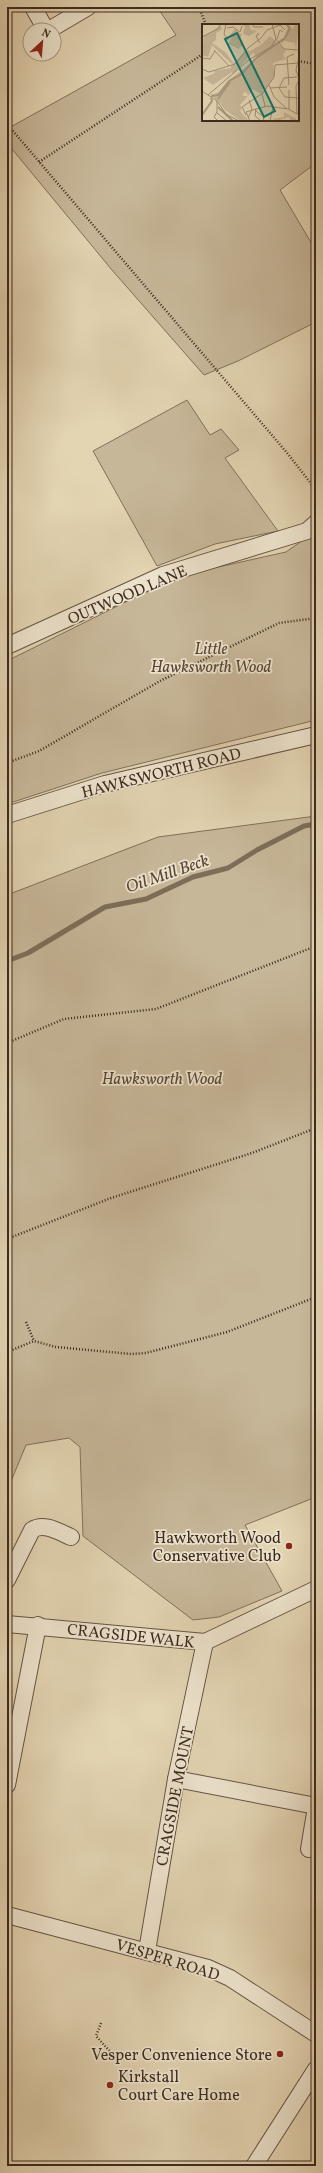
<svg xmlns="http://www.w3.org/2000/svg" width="323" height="2173" viewBox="0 0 323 2173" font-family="Vollkorn,serif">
	<rect width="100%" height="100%" fill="#e3d4b2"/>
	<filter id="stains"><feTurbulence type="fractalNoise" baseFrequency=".005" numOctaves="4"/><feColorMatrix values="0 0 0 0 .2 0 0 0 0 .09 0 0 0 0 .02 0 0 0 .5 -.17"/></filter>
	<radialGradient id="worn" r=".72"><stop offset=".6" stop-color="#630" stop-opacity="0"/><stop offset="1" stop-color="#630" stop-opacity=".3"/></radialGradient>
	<g fill="#c7b799" stroke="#82705c" fill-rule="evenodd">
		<path d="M157,7H316V163L280,190L316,251V322L238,361L204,375L112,270L7,143V129L176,35ZM203,25H298V120H203Z"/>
		<polygon points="187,400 210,435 221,429 239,450 225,458 278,531 215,544 157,566 93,451"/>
		<polygon points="316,531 316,720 102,773 7,804 7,661 178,576 286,552"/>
		<polygon points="316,816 316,1497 245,1525 282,1591 219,1617 193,1620 83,1536 80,1447 69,1438 26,1445 7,1491 7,895 158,837"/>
	</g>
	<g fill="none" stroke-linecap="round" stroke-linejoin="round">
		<polyline stroke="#7e6d59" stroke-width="5" points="7,961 28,953 105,907 146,899 193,877 228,868 257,850 304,826 316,824"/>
		<g stroke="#665444" stroke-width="18">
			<g id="minor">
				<polyline points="33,7 46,30"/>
				<polyline points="49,30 88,7"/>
				<polyline points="7,646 163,575 307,531 316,523"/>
				<polyline points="7,815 105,784 316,735"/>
				<path d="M7,1580L32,1530C44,1522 59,1532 71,1537"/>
				<polyline points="7,1624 205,1642 316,1589"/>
				<polyline points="176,1779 316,1806"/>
				<polyline points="7,1785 38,1625"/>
				<polyline points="309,1849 316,1807"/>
				<polyline points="7,1915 208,1968 230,1978 316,2034"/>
				<polyline points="147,1951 176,1779 205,1642"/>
				<polyline points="254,2166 316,2069"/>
			</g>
		</g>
		<g stroke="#3c2a1f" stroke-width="2.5" stroke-dasharray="1 2" stroke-linecap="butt">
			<polyline points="199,7 206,25"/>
			<polyline points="298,61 316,64"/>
			<polyline points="7,124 288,454 316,490"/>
			<polyline points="39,162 203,54"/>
			<polyline points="7,763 39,751 160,681 279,623 316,618"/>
			<polyline points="7,1043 64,1019 156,1009 316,946"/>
			<polyline points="7,1239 111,1198 252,1153 316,1128"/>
			<polyline points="26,1322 34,1341"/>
			<polyline points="7,1352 34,1341 56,1347 131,1354 146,1353 227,1332 316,1297"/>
			<polyline points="101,2023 96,2036 114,2056"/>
		</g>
		<use href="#minor" stroke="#ede3cd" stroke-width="16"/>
	</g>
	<g fill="#8f2418" stroke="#ede3cd" stroke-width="1.5">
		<circle cx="289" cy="1546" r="4"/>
		<circle cx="280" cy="2054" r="4"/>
		<circle cx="110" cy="2085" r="4"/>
	</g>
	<g text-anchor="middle" stroke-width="3.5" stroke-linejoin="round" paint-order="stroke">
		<g font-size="16" fill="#3c2a1f" stroke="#ede3cd">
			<text transform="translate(127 594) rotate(-23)" y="6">OUTWOOD LANE</text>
			<text transform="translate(161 772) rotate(-14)" y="6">HAWKSWORTH ROAD</text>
			<text transform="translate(131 1635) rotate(6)" y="6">CRAGSIDE WALK</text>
			<text transform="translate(174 1796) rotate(-79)" y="6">CRAGSIDE MOUNT</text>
			<text transform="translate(168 1959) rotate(17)" y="6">VESPER ROAD</text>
		</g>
		<g font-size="16" font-style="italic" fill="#584637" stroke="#ede3cd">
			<text x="211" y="654">Little<tspan x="211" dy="18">Hawksworth Wood</tspan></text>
			<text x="162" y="1084">Hawksworth Wood</text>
		</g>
		<g font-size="16" fill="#3c2a1f" stroke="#ede3cd" text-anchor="end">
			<text x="281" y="1543">Hawkworth Wood<tspan x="281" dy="18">Conservative Club</tspan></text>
			<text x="272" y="2060">Vesper Convenience Store</text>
			<text x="118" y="2082" text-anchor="start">Kirkstall<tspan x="118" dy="18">Court Care Home</tspan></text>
		</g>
		<g font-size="17" font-style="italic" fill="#584637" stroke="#ede3cd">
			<text transform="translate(167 873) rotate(-19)" y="6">Oil Mill Beck</text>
		</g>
	</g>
	<g transform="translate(202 24)">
		<rect width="97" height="97" fill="#e3d4b2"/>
		<path d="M37,0H47L49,6L55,7L47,12L41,10L43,2ZM94,0H97L94,25L93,19L82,17L80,20L77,16L81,15L86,3L84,1L90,5ZM19,2L20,5L14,9V16L10,19L23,28L32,39L30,40L10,21L6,33L0,31L2,12ZM33,5L40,11L37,17L41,20L37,25L26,20L30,13L28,11ZM68,12L84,27L81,31L84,35L71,39L73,52L64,65H59L62,67L59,70L51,65L46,72L44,68L41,69V72H46L38,81L40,84L38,87L47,97H39L23,86L18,79L9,71L18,68L26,57L55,34L51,29L31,50L30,48L11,61L1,54L13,49L12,47L29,44V42L45,26L48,27L59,21ZM82,88L94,95V97H89L87,93L75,97L70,95L82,93Z" fill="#c7b799"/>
		<path fill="none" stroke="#aa9a80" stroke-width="2" d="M9,72L16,71L27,57L40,50L53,35L83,14L88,4L84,0M16,75L28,58M16,83L31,97M0,91L10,77L9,74"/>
		<path fill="none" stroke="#a09077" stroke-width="1" d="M24,0L22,10L26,16M50,0L52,3H61M70,0L74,15L82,25L97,26M25,4L31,3L38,8L40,2M55,10H57L54,12L58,19M0,13L17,4L18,0M75,15L78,6L81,8M12,26L27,42M97,33L94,46L97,55M0,34L8,35L13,27M0,45L7,48L33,40L46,24L59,14L65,6L78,1L83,6M95,53L82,54L77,64L83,73L97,74M67,61L72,73L84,84M87,61L85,33L92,30M68,64L85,63M0,67L15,77M60,70L63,82M6,71L48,35L69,23L74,15M15,77V88L12,93L16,97M15,77L24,90L37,97M54,84L53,92L59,97M87,85V66M54,87L62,93L61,97M15,89L25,97M95,90L94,62L97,56M44,91L40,83L61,69L72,53L73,41L96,39M46,94L50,85L47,76M48,97L44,88L65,82L86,85L97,91M68,97L71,83"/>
		<path fill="#0f766e" fill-opacity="0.15" stroke="#0f766e" stroke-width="2" d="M35,9L73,87L62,93L23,15Z"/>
		<rect width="97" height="97" fill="none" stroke="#3c2a1f" stroke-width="2"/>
	</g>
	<rect width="323" height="2173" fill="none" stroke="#e3d4b2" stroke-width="24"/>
	<rect x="8" y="8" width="307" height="2157" fill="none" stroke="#3c2a1f" stroke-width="2"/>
	<rect x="12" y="12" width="299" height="2149" fill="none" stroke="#3c2a1f"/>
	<g transform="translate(42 42) rotate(26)"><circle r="19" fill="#ede3cd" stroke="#a69987"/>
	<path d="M0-3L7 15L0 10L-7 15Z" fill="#8f2418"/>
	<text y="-6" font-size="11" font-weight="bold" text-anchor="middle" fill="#3c2a1f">N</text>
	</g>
	<rect width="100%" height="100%" filter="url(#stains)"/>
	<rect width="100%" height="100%" fill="url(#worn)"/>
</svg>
